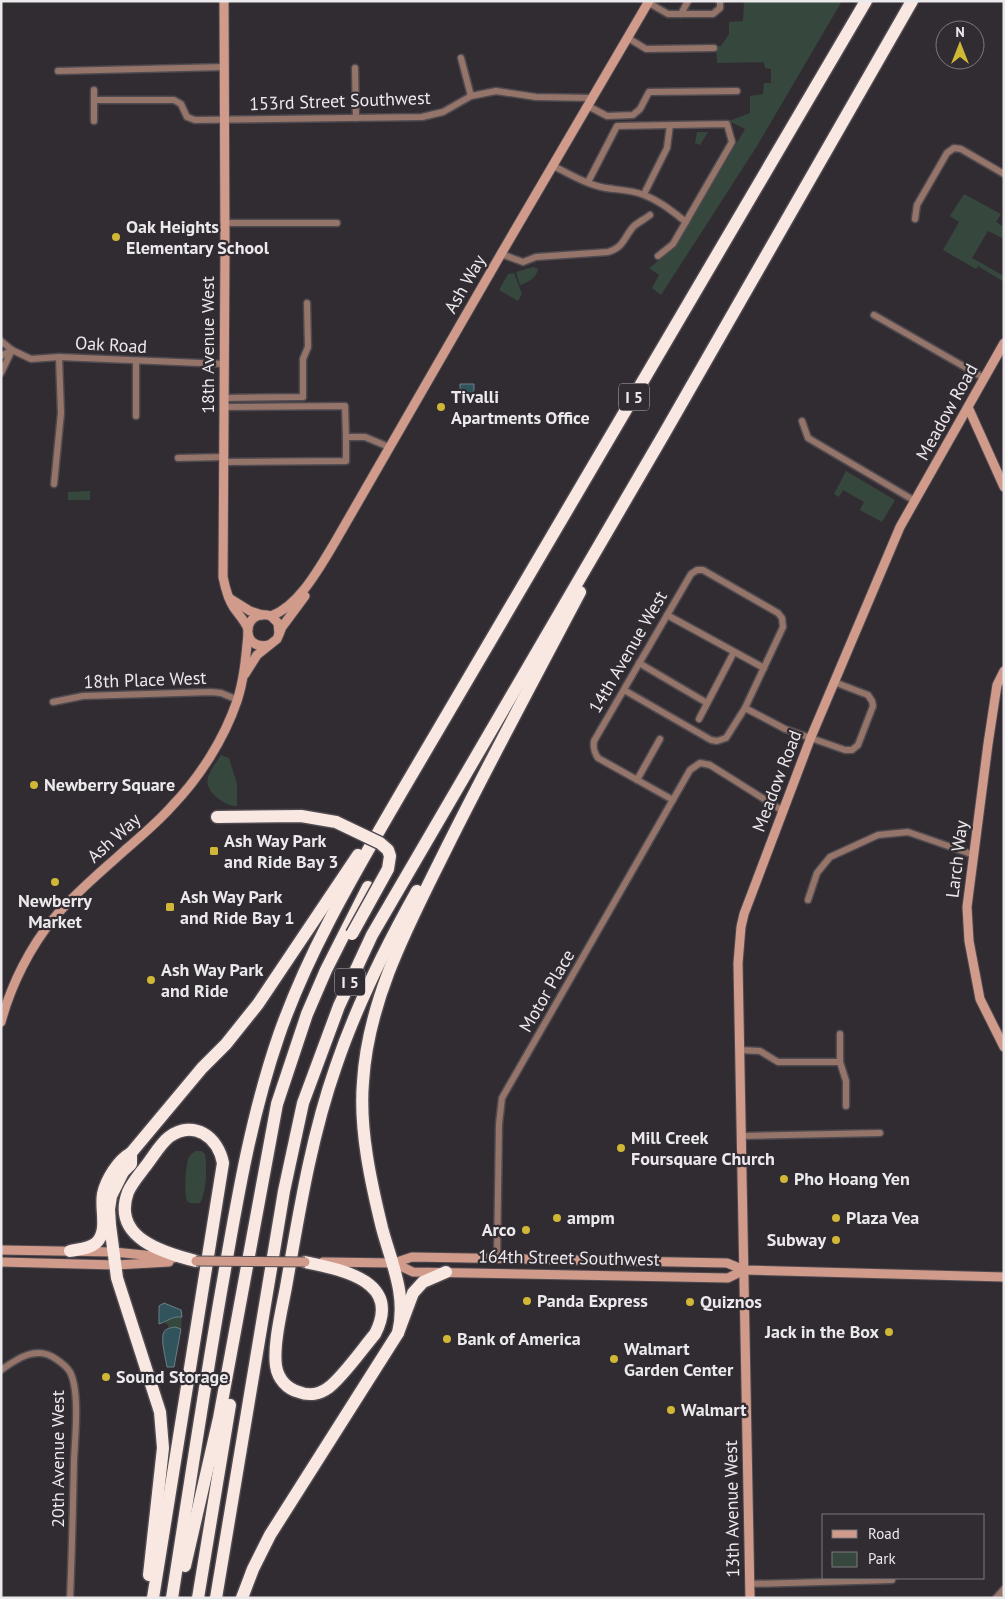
<svg xmlns="http://www.w3.org/2000/svg" width="1005" height="1599" viewBox="0 0 1005 1599" font-family="'PT Sans',sans-serif">
	<rect width="100%" height="100%" fill="#312c32"/>
	<g fill="#36483e">
		<polygon points="744,1 842,1 757,146 661,295 652,288 659,275 649,268 674,249 745,129 729,121 750,113 750,96 763,94 764,83 771,83 771,69 765,68 764,62 717,63 716,46 721,46 729,34 729,22 743,21"/>
		<polygon points="697,132 708,132 700,145 695,143"/>
		<polygon points="964,194 1001,214 996,222 1004,227 1004,239 988,231 972,258 1004,276 1004,282 978,266 976,269 943,250 959,222 950,216"/>
		<path d="M533,267L538,269C536,279 528,282 520,285L516,272Z"/>
		<polygon points="514,273 522,294 518,301 499,290 508,274"/>
		<polygon points="846,471 895,500 882,522 860,510 864,502 843,490 839,497 834,494"/>
		<polygon points="90,491 90,500 68,500 68,492"/>
		<path d="M221,755L229,758L237,784V806C228,806 225,803 219,799C198,783 210,772 221,755Z"/>
		<path d="M195,1151H201L205,1154C207,1168 207,1191 200,1203C196,1203 191,1204 188,1202C183,1197 186,1163 189,1157C190,1155 193,1153 195,1151Z"/>
		<polygon points="176,1316 182,1317 181,1329 175,1327 168,1328 168,1325 165,1322 170,1318"/>
	</g>
	<g fill="#31535b" stroke="#698087">
		<polygon points="460,384 474,384 474,390 467,402 461,398 464,393 460,390"/>
		<path d="M164,1303L181,1310L182,1317C172,1316 168,1321 159,1324V1306Z"/>
		<path d="M175,1327L181,1329L174,1367H167C166,1360 160,1338 164,1332C166,1328 171,1328 175,1327Z"/>
	</g>
	<g fill="none" stroke-linecap="round" stroke-linejoin="round">
		<g stroke="#4f4a50" stroke-width="9">
			<g id="street">
				<polyline points="649,3 668,14 713,14 720,8 720,1"/>
				<polyline points="681,14 688,1"/>
				<polyline points="628,38 646,49 714,48"/>
				<polyline points="461,58 471,96"/>
				<polyline points="355,68 356,118"/>
				<polyline points="58,71 224,67"/>
				<polyline points="94,90 94,121"/>
				<polyline points="94,100 174,100 181,104 187,117 195,120 422,117 443,112 471,96 496,91 536,97 593,98"/>
				<polyline points="588,106 607,116 633,115 640,109 649,92 737,91"/>
				<path d="M553,166C570,174 587,185 606,188C619,190 632,190 644,195C660,201 673,212 686,222"/>
				<polyline points="588,182 617,126 727,124 732,142 673,244 658,256"/>
				<polyline points="644,194 667,148 670,125"/>
				<polyline points="915,219 917,205 947,153 954,148 961,149 1004,174"/>
				<polyline points="225,223 337,223"/>
				<path d="M501,254L523,262L536,257L608,252C624,247 623,239 633,227C637,223 645,219 650,215"/>
				<polyline points="874,315 984,378"/>
				<polyline points="1,341 12,350 31,359 59,357 224,364"/>
				<polyline points="1,356 12,350"/>
				<polyline points="1,373 12,350"/>
				<polyline points="224,398 303,397 303,359 308,347 307,303"/>
				<polyline points="224,407 345,406 346,437 365,437 389,447"/>
				<polyline points="136,416 136,362"/>
				<polyline points="802,421 808,438 915,501"/>
				<polyline points="178,458 224,457"/>
				<polyline points="224,462 346,461 346,437"/>
				<polyline points="54,484 61,413 59,357"/>
				<polyline points="667,615 764,668"/>
				<polyline points="639,663 707,703"/>
				<path d="M624,690L711,740L717,741L726,738L745,708L783,627L782,618L778,613L703,570H697L691,574L594,741C593,748 594,752 598,758L673,800"/>
				<polyline points="53,702 83,696 211,692 221,693 238,700"/>
				<polyline points="745,708 785,729 845,750 852,750 858,745 873,706 872,701 868,695 834,682"/>
				<polyline points="699,719 734,652"/>
				<polyline points="637,780 660,739"/>
				<polyline points="808,900 817,873 830,857 878,835 908,832 974,855"/>
				<polyline points="739,1050 760,1051 778,1062 840,1062 840,1034"/>
				<polyline points="840,1062 846,1081 846,1106"/>
				<polyline points="741,1136 880,1133"/>
				<polyline points="497,1259 499,1124 502,1098 690,770 700,763 710,765 783,811"/>
				<path d="M1,1370C18,1358 37,1345 56,1359C62,1363 67,1367 70,1372C80,1391 75,1438 74,1460C73,1506 72,1552 70,1598"/>
				<polyline points="749,1584 892,1580"/>
				<polyline points="996,1598 1004,1589"/>
			</g>
		</g>
		<g stroke="#4f4a50" stroke-width="11">
			<g id="secondary">
				<path d="M224,1L225,249L223,577C225,587 228,599 234,608C239,615 245,621 248,629"/>
				<polyline points="968,407 1004,487"/>
				<polyline points="229,598 250,611 262,615"/>
				<path d="M271,616C299,606 320,567 335,542L501,254L649,1"/>
				<path d="M269,645C239,652 242,607 271,616L278,623L279,634"/>
				<polyline points="1004,671 997,685 988,744 967,907 969,941 980,999 1004,1047"/>
				<polyline points="245,674 257,655 277,639 282,627 305,596"/>
				<path d="M1,1022C11,985 30,947 54,918C75,893 101,872 125,850C141,836 158,822 172,806C200,777 224,739 237,701C244,680 246,656 248,634"/>
				<polyline points="1,1250 114,1252 174,1258"/>
				<polyline points="1,1262 116,1265 169,1262"/>
				<polyline points="323,1262 394,1263 412,1257 727,1263 744,1270 1004,1277"/>
				<polyline points="394,1263 413,1272 728,1278 744,1270"/>
				<polyline points="750,1598 738,963 741,927 744,914 811,737 900,527 1004,343"/>
			</g>
		</g>
		<g stroke="#4f4a50" stroke-width="15">
			<g id="highway">
				<polyline points="217,817 301,816 336,822"/>
				<polyline points="131,1153 131,1164 123,1172 111,1196 109,1209 110,1225 117,1278 160,1412 163,1448 149,1575"/>
				<path d="M70,1251C79,1249 89,1249 96,1243C109,1231 100,1209 103,1194C106,1180 118,1160 131,1153L202,1068L226,1044L258,1004L358,855"/>
				<path d="M305,1262C343,1270 402,1281 375,1334C363,1348 342,1378 328,1388C320,1394 309,1396 299,1392C287,1389 278,1379 276,1366C273,1344 282,1309 286,1287C299,1213 311,1137 336,1066C357,1004 385,948 417,891"/>
				<path d="M398,1333C407,1295 392,1265 382,1228C371,1183 359,1129 363,1082C368,998 410,922 447,847C490,761 535,677 580,592"/>
				<polyline points="185,1566 219,1418 277,1104 307,1014 326,970 368,887"/>
				<path d="M153,1598L223,1163C218,1137 194,1119 169,1137C160,1144 153,1157 145,1167C139,1175 132,1183 128,1192C111,1238 164,1253 196,1261"/>
				<path d="M172,1598C189,1490 205,1382 224,1275C238,1194 252,1113 279,1035C309,949 356,871 401,793L866,1"/>
				<polyline points="198,1598 230,1405"/>
				<polyline points="216,1598 284,1191 303,1103 339,1006 372,935 664,434 912,1"/>
				<polyline points="242,1598 253,1569 270,1535 398,1333 413,1293 423,1282 446,1272"/>
			</g>
		</g>
		<use href="#street" stroke="#957469" stroke-width="6"/>
		<use href="#secondary" stroke="#d09b8a" stroke-width="9"/>
		<use href="#highway" stroke="#f9e7e2" stroke-width="12"/>
		<g stroke="#4f4a50" stroke-width="11" stroke-linecap="butt">
			<polyline id="secondary-bridge" points="196,1261 305,1262"/>
		</g>
		<g stroke="#4f4a50" stroke-width="15" stroke-linecap="butt">
			<polyline id="highway-bridge" points="336,822 380,843 388,850 390,856 388,869 352,934"/>
		</g>
		<use href="#secondary-bridge" stroke="#d09b8a" stroke-width="9"/>
		<use href="#highway-bridge" stroke="#f9e7e2" stroke-width="12"/>
	</g>
	<g fill="#d0b736" stroke="#312c32" stroke-width="2">
		<circle cx="116" cy="237" r="5"/>
		<circle cx="441" cy="407" r="5"/>
		<circle cx="34" cy="785" r="5"/>
		<rect x="209" y="846" width="10" height="10" rx="2.5"/>
		<circle cx="55" cy="882" r="5"/>
		<rect x="165" y="902" width="10" height="10" rx="2.5"/>
		<circle cx="151" cy="980" r="5"/>
		<circle cx="621" cy="1148" r="5"/>
		<circle cx="784" cy="1179" r="5"/>
		<circle cx="557" cy="1218" r="5"/>
		<circle cx="836" cy="1218" r="5"/>
		<circle cx="526" cy="1230" r="5"/>
		<circle cx="836" cy="1240" r="5"/>
		<circle cx="527" cy="1301" r="5"/>
		<circle cx="690" cy="1302" r="5"/>
		<circle cx="889" cy="1332" r="5"/>
		<circle cx="447" cy="1339" r="5"/>
		<circle cx="614" cy="1359" r="5"/>
		<circle cx="106" cy="1377" r="5"/>
		<circle cx="671" cy="1410" r="5"/>
	</g>
	<g text-anchor="middle" stroke-width="4.5" stroke-linejoin="round" paint-order="stroke">
		<g fill="#312c32" stroke="#b4b0b5" stroke-width="1">
			<rect x="619" y="383.5" width="30" height="27" rx="4"/>
			<rect x="335" y="968.5" width="30" height="27" rx="4"/>
		</g>
		<g font-size="16" font-weight="bold" fill="#ece9ed">
			<text x="634" y="403">I 5</text>
			<text x="350" y="988">I 5</text>
		</g>
		<g font-size="18" fill="#ece9ed" stroke="#312c32">
			<text transform="translate(340 101) rotate(-2)" y="6">153rd Street Southwest</text>
			<text transform="translate(465 284) rotate(-60)" y="6">Ash Way</text>
			<text transform="translate(111 345) rotate(3)" y="6">Oak Road</text>
			<text transform="translate(208 345) rotate(-90)" y="6">18th Avenue West</text>
			<text transform="translate(947 412) rotate(-61)" y="6">Meadow Road</text>
			<text transform="translate(628 652) rotate(-60)" y="6">14th Avenue West</text>
			<text transform="translate(145 680) rotate(-2)" y="6">18th Place West</text>
			<text transform="translate(777 781) rotate(-69)" y="6">Meadow Road</text>
			<text transform="translate(114 838) rotate(-42)" y="6">Ash Way</text>
			<text transform="translate(957 859) rotate(-83)" y="6">Larch Way</text>
			<text transform="translate(547 991) rotate(-60)" y="6">Motor Place</text>
			<text transform="translate(569 1258) rotate(1)" y="6">164th Street Southwest</text>
			<text transform="translate(58 1459) rotate(-90)" y="6">20th Avenue West</text>
			<text transform="translate(732 1509) rotate(-91)" y="6">13th Avenue West</text>
		</g>
		<g font-size="18" font-weight="bold" fill="#ece9ed" stroke="#312c32" text-anchor="start">
			<text x="126" y="233">Oak Heights<tspan x="126" dy="21">Elementary School</tspan></text>
			<text x="451" y="403">Tivalli<tspan x="451" dy="21">Apartments Office</tspan></text>
			<text x="44" y="791">Newberry Square</text>
			<text x="224" y="847">Ash Way Park<tspan x="224" dy="21">and Ride Bay 3</tspan></text>
			<text x="180" y="903">Ash Way Park<tspan x="180" dy="21">and Ride Bay 1</tspan></text>
			<text x="55" y="907" text-anchor="middle">Newberry<tspan x="55" dy="21">Market</tspan></text>
			<text x="161" y="976">Ash Way Park<tspan x="161" dy="21">and Ride</tspan></text>
			<text x="631" y="1144">Mill Creek<tspan x="631" dy="21">Foursquare Church</tspan></text>
			<text x="794" y="1185">Pho Hoang Yen</text>
			<text x="567" y="1224">ampm</text>
			<text x="846" y="1224">Plaza Vea</text>
			<text x="516" y="1236" text-anchor="end">Arco</text>
			<text x="826" y="1246" text-anchor="end">Subway</text>
			<text x="537" y="1307">Panda Express</text>
			<text x="700" y="1308">Quiznos</text>
			<text x="879" y="1338" text-anchor="end">Jack in the Box</text>
			<text x="457" y="1345">Bank of America</text>
			<text x="624" y="1355">Walmart<tspan x="624" dy="21">Garden Center</tspan></text>
			<text x="116" y="1383">Sound Storage</text>
			<text x="681" y="1416">Walmart</text>
		</g>
	</g>
	<rect width="1005" height="1599" fill="none" stroke="#ece9ed" stroke-width="5"/>
	<rect x="822" y="1514" width="162" height="65" fill="#312c32" stroke="#7c787d"/>
	<rect x="832" y="1530" width="25" height="8" fill="#d09b8a" stroke="#7c787d"/>
	<text x="868" y="1539" font-size="15" fill="#ece9ed">Road</text>
	<rect x="832" y="1552" width="25" height="15" fill="#36483e" stroke="#7c787d"/>
	<text x="868" y="1564" font-size="15" fill="#ece9ed">Park</text>
	<g transform="translate(960 45)"><circle r="24" fill="#312c32" stroke="#7c787d"/>
	<path d="M0-4L9 19L0 12L-9 19Z" fill="#d0b736"/>
	<text y="-8" font-size="14" font-weight="bold" text-anchor="middle" fill="#ece9ed">N</text>
	</g>
</svg>
